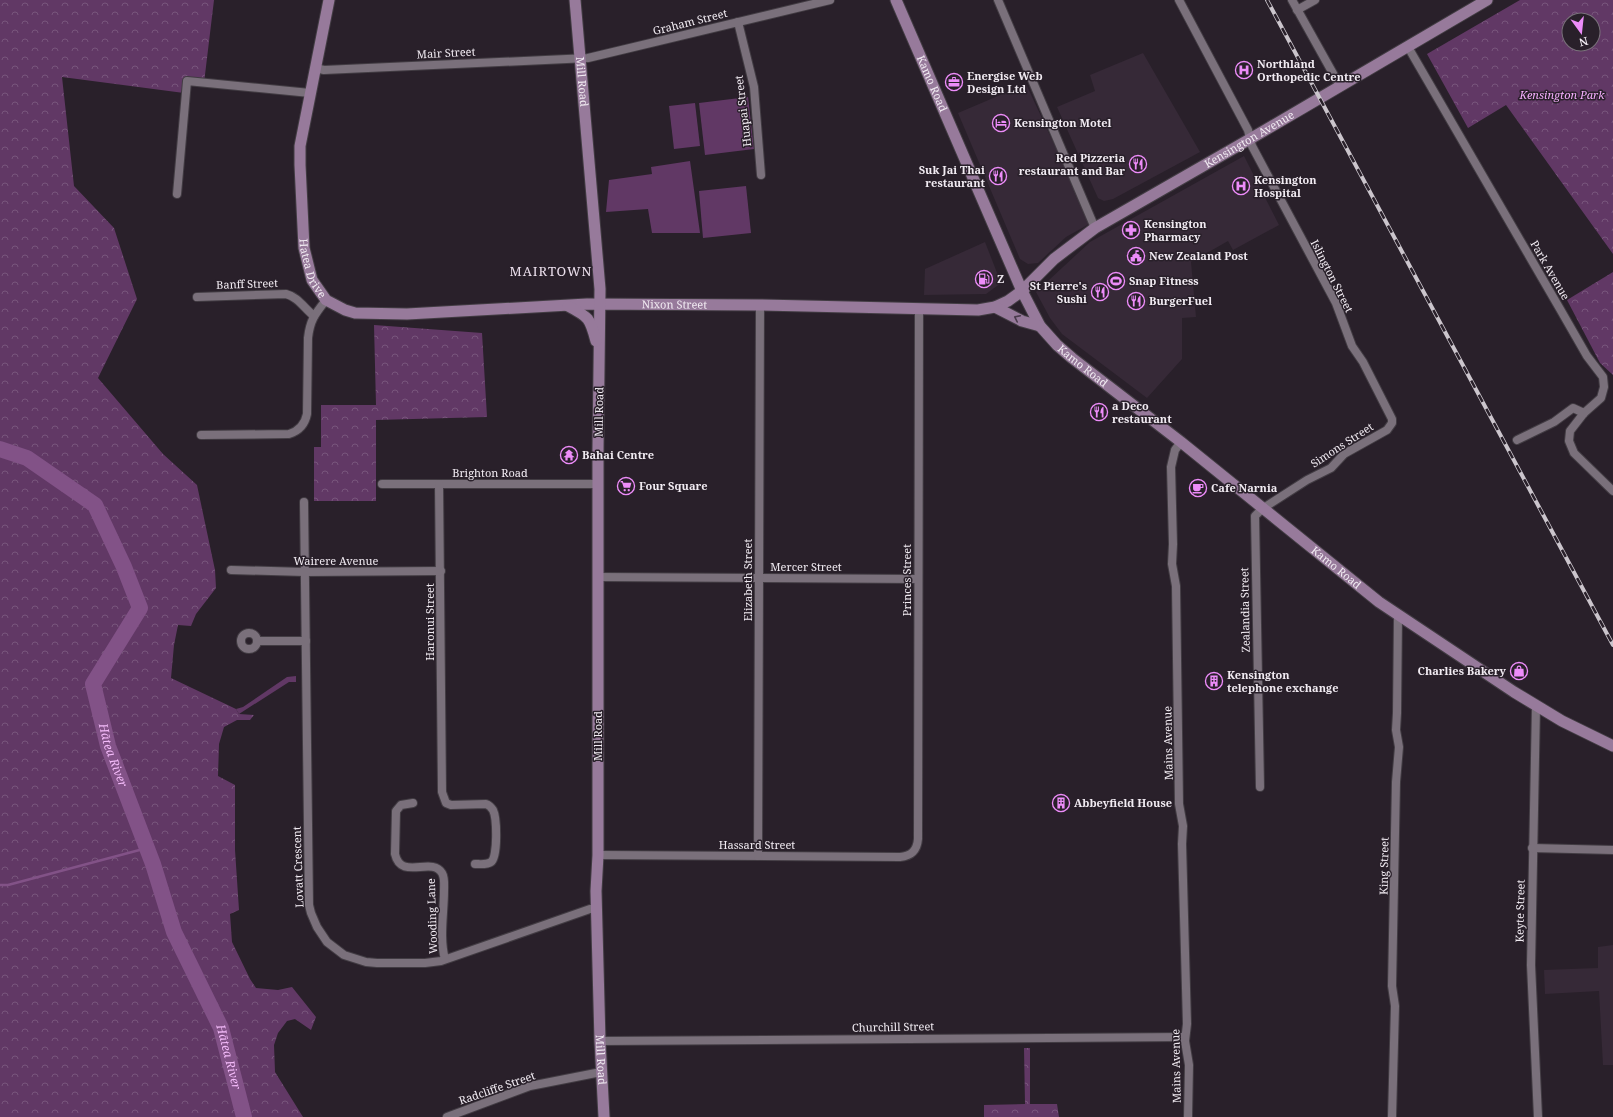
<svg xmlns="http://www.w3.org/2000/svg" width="1613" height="1117" viewBox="0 0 1613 1117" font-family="'Noto Serif',serif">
	<defs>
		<pattern id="forest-crowns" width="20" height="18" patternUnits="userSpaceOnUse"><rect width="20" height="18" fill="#613865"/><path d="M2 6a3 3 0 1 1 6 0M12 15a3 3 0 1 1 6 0" fill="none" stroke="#78557c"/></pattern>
	</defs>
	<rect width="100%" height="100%" fill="#29202a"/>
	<g fill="#362937">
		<polygon points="1143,53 1200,152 1113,199 1104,201 1098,198 1057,107 1095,91 1090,75"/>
		<polygon points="1026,84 1091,223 1066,237 1038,263 1028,264 1020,259 958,113"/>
		<polygon points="1244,156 1279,225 1233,250 1228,241 1191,262 1196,317 1182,318 1182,359 1147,398 1062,334 1050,318 1036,292 1090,242"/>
		<polygon points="985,242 1001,283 986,294 924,295 925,269"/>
		<polygon points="1613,945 1613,1065 1603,1065 1599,991 1545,994 1544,970 1598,968 1598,947"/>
	</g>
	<g fill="#613865">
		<polygon points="748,97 754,149 705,155 699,103"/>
		<polygon points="695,103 700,146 674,149 669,106"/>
		<polygon points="690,161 700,233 652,233 648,209 606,212 609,180 652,174 651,167"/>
		<polygon points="746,186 751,233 703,238 699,191"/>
		<polygon points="296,676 296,682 289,682 239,714 236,709 243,707 287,677"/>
	</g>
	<g fill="url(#forest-crowns)" fill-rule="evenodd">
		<polygon points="0,0 214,0 204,83 189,84 184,93 62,77 74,186 114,228 137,299 98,378 163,454 197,485 215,570 216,588 196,614 191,626 178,625 174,645 171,678 236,709 239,714 254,715 250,720 237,720 224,727 219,744 218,776 235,785 235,850 239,910 230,914 232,942 250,979 256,988 278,990 292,987 316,1017 311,1030 295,1019 287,1021 278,1033 274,1045 275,1072 303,1117 0,1117"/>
		<path d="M1520,0H1613V254L1506,105L1468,128L1427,54ZM1569,20H1593V44H1569Z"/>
		<polygon points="1613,272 1613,375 1600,363 1567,300"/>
		<polygon points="374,325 482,333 487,417 376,420 376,501 314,501 314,447 321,447 321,405 376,405"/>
		<polygon points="1024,1048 1030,1048 1030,1104 1057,1104 1059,1117 984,1117 984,1105 1025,1104"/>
	</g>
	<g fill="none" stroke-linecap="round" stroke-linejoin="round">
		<polyline stroke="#825287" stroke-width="2.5" points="0,885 8,885 147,848"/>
		<path stroke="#825287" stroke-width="16" id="s1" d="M0,449L27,458L95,505L124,567L140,608L93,684L108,746L153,864L174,932L221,1028L244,1117"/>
		<g stroke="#423c43" stroke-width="10">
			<g id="street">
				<polyline points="998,0 1095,228"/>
				<polyline points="1179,0 1248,130 1252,146 1336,303 1352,346 1363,362 1392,419 1392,423 1387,430 1344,454 1331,468 1307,480 1262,509 1255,516 1260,787"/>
				<polyline points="1292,0 1340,86"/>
				<polyline points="1297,10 1315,0"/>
				<polyline points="738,22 754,87 761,175"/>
				<polyline points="1408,47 1560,309 1587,356 1603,377 1604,387 1601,398 1584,413 1570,431 1569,441 1574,453 1613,491"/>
				<polyline points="315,68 324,70 588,58 830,0"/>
				<polyline points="177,194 187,81 310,93"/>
				<path d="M197,297L286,294C298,297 304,308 314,316"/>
				<path d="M201,435L289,434C299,431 305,424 307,414L308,338C310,320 315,314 326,300"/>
				<polyline points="1517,440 1554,422 1573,408 1584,413"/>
				<polyline points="1181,442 1175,450 1171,467 1173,544 1172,564 1176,586 1179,804 1183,826 1182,844 1187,1024 1185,1041 1189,1065 1188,1117"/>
				<polyline points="382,484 598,484"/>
				<path d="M439,484L442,792L446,803L451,805L486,804C489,805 491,807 493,810C497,818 498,857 491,862C487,865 480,864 475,864"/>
				<polyline points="304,502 309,905 311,913 317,927 327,942 344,955 366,962 377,963 425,963 441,961 590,909 597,909"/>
				<polyline points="231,570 305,572 441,571"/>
				<polyline points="597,577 918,579"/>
				<circle cx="249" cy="641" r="8"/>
				<polyline points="257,641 306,641"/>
				<polyline points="1536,706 1531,965 1538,1117"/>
				<path d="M413,803L401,805L396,811L395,854C401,881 432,856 442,873C445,878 444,885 444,891C444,913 439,938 445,959"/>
				<polyline points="1532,848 1613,850"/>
				<path d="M598,855L900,857C911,856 917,851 918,839L919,308"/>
				<polyline points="758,856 760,305"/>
				<polyline points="600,1041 1185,1037"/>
				<polyline points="447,1117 530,1086 601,1072"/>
				<polyline points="1392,1117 1395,1006 1392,986 1396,782 1399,747 1396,730 1397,713 1398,615"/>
			</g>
		</g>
		<g stroke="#423c43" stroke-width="13">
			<g id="secondary">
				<path id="s2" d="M329,0L300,146V165L304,248L312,280L326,300L345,310L355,313L407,314L587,304L760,305L978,310L995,307L1008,301L1022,291L1054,259L1095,228L1250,139L1487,0"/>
				<path id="s3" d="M575,0L600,289L598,448V855L596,891L600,1041L604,1117"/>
				<path id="s4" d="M896,0L1022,291L1040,326L1057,345L1072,358L1181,442L1379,602L1514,692L1562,721L1613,746"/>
				<path d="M568,306C589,317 590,318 596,341"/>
				<polyline points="995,307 1022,321 1040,326"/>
			</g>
		</g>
		<use href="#street" stroke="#7a707b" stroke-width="8"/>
		<use href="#secondary" stroke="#977a9b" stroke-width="11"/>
		<g stroke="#cbc5cc" stroke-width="4">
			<polyline id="rail" points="1267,0 1613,645"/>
		</g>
		<use href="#rail" stroke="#29202a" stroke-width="2.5" stroke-dasharray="8" stroke-linecap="butt"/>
	</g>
	<defs><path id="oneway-chevron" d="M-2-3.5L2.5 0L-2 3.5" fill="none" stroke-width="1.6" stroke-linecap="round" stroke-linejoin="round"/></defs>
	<use stroke="#4a3b4c" href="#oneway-chevron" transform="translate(1017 318) rotate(-154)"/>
	<defs>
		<g id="hospital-ring" transform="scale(0.9)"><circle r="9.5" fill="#29202a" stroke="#ed8cf9" stroke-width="1.5"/><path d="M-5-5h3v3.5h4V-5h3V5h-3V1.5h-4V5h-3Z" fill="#ed8cf9"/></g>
		<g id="office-ring" transform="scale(0.9)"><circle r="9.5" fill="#29202a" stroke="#ed8cf9" stroke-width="1.5"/><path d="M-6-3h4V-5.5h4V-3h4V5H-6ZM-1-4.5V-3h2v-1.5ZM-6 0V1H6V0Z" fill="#ed8cf9"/></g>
		<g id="hotel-ring" transform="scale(0.9)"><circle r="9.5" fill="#29202a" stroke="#ed8cf9" stroke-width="1.5"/><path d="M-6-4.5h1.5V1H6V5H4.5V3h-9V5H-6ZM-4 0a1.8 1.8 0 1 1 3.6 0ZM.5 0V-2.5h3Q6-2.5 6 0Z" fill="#ed8cf9"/></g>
		<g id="restaurant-ring" transform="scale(0.9)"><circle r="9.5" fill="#29202a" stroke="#ed8cf9" stroke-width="1.5"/><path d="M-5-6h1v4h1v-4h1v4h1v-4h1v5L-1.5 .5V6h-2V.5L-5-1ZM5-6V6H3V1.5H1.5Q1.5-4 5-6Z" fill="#ed8cf9"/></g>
		<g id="pharmacy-ring" transform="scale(0.9)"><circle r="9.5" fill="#29202a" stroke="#ed8cf9" stroke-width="1.5"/><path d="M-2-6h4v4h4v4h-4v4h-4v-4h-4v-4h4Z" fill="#ed8cf9"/></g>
		<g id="civic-ring" transform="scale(0.9)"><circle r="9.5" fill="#29202a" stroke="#ed8cf9" stroke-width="1.5"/><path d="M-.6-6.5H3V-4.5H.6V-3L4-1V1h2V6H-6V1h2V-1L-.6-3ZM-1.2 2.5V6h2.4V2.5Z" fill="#ed8cf9"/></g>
		<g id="fuel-ring" transform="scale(0.9)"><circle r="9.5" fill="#29202a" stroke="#ed8cf9" stroke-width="1.5"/><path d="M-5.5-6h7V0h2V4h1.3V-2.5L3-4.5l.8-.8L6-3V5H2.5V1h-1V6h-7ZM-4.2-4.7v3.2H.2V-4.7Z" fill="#ed8cf9"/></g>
		<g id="stadium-ring" transform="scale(0.9)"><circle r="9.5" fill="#29202a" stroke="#ed8cf9" stroke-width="1.5"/><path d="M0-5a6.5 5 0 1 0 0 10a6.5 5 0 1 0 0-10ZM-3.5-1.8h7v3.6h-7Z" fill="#ed8cf9"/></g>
		<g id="temple-ring" transform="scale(0.9)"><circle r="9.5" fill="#29202a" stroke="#ed8cf9" stroke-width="1.5"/><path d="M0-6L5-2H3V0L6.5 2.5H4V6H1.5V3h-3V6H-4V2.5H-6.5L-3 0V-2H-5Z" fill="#ed8cf9"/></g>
		<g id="supermarket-ring" transform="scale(0.9)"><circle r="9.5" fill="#29202a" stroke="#ed8cf9" stroke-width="1.5"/><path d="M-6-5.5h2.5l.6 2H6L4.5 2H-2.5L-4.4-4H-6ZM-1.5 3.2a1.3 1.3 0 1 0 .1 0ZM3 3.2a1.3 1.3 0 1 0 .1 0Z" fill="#ed8cf9"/></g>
		<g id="cafe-ring" transform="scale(0.9)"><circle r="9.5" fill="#29202a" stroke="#ed8cf9" stroke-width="1.5"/><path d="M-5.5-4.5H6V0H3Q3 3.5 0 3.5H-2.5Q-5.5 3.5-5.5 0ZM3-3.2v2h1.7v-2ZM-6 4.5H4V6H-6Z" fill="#ed8cf9"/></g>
		<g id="shop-ring" transform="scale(0.9)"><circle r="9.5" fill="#29202a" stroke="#ed8cf9" stroke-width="1.5"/><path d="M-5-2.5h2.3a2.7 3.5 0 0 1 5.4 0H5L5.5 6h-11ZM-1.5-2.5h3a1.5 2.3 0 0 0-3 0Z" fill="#ed8cf9"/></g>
		<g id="building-ring" transform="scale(0.9)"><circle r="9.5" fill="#29202a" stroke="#ed8cf9" stroke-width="1.5"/><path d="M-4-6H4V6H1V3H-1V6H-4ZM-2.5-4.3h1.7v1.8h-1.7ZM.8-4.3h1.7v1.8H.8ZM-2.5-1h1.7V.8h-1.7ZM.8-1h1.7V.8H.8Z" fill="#ed8cf9"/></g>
	</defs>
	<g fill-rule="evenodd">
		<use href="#hospital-ring" x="1244" y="70"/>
		<use href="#office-ring" x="954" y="82"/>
		<use href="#hotel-ring" x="1001" y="123"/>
		<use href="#restaurant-ring" x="1138" y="164"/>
		<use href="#restaurant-ring" x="998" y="176"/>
		<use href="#hospital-ring" x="1241" y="186"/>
		<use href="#pharmacy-ring" x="1131" y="230"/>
		<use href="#civic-ring" x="1136" y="256"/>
		<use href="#fuel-ring" x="984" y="279"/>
		<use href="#stadium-ring" x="1116" y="281"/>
		<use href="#restaurant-ring" x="1100" y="292"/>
		<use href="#restaurant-ring" x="1136" y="301"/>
		<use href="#restaurant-ring" x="1099" y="412"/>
		<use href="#temple-ring" x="569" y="455"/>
		<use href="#supermarket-ring" x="626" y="486"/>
		<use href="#cafe-ring" x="1198" y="488"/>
		<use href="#shop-ring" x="1519" y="671"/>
		<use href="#building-ring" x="1214" y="681"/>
		<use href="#building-ring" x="1061" y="803"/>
	</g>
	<g text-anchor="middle" stroke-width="3" stroke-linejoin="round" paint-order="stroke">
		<g font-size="11" fill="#f1ebf2" stroke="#29202a">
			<text transform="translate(690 22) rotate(-14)" y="4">Graham Street</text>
			<text transform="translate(446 53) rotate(-3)" y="4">Mair Street</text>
			<text dy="4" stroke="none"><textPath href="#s3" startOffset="82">Mill Road</textPath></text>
			<text dy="4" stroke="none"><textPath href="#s4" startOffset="91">Kamo Road</textPath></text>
			<text transform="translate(743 111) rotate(-97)" y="4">Huapai Street</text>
			<text dy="4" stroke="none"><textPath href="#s2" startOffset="1287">Kensington Avenue</textPath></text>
			<text dy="4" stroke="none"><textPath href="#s2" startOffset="273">Hatea Drive</textPath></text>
			<text transform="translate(1550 270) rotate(60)" y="4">Park Avenue</text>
			<text transform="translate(1332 276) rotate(63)" y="4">Islington Street</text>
			<text transform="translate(247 284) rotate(-2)" y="4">Banff Street</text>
			<text dy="4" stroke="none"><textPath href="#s2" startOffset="660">Nixon Street</textPath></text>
			<text dy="4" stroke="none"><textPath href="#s4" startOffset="415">Kamo Road</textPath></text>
			<text transform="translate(599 412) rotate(-89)" y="4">Mill Road</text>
			<text transform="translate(1342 445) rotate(-33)" y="4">Simons Street</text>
			<text x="490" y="477">Brighton Road</text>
			<text x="336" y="565">Wairere Avenue</text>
			<text x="806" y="571">Mercer Street</text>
			<text dy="4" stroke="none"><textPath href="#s4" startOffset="739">Kamo Road</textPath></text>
			<text transform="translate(748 580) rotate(-90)" y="4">Elizabeth Street</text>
			<text transform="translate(907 580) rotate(-90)" y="4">Princes Street</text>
			<text transform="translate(1245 610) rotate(-91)" y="4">Zealandia Street</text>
			<text transform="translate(430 622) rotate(-90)" y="4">Haronui Street</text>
			<text transform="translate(598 736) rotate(-90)" y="4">Mill Road</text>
			<text transform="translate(1168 743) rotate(-91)" y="4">Mains Avenue</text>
			<text x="757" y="849">Hassard Street</text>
			<text transform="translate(1384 866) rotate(-89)" y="4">King Street</text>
			<text transform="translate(298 867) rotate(-92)" y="4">Lovatt Crescent</text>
			<text transform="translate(1520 911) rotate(-89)" y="4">Keyte Street</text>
			<text transform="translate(432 916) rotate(-92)" y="4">Wooding Lane</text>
			<text transform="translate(893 1027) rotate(-1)" y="4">Churchill Street</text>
			<text dy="4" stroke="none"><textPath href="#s3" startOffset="1061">Mill Road</textPath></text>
			<text transform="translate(1176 1066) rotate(-91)" y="4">Mains Avenue</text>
			<text transform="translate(497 1088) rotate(-19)" y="4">Radcliffe Street</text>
		</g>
		<g font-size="11" font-weight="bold" fill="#f1ebf2" stroke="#29202a" text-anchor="start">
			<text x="1257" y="68">Northland<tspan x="1257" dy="13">Orthopedic Centre</tspan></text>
			<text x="967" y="80">Energise Web<tspan x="967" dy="13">Design Ltd</tspan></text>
			<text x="1014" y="127">Kensington Motel</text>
			<text x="1125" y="162" text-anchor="end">Red Pizzeria<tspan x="1125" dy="13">restaurant and Bar</tspan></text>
			<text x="985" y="174" text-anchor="end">Suk Jai Thai<tspan x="985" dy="13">restaurant</tspan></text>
			<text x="1254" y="184">Kensington<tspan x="1254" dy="13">Hospital</tspan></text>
			<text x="1144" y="228">Kensington<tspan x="1144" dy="13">Pharmacy</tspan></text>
			<text x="1149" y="260">New Zealand Post</text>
			<text x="997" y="283">Z</text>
			<text x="1129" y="285">Snap Fitness</text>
			<text x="1087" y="290" text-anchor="end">St Pierre's<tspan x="1087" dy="13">Sushi</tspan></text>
			<text x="1149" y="305">BurgerFuel</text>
			<text x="1112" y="410">a Deco<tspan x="1112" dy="13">restaurant</tspan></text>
			<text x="582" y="459">Bahai Centre</text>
			<text x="639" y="490">Four Square</text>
			<text x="1211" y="492">Cafe Narnia</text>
			<text x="1506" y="675" text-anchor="end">Charlies Bakery</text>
			<text x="1227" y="679">Kensington<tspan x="1227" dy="13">telephone exchange</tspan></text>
			<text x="1074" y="807">Abbeyfield House</text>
		</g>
		<g font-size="11" font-style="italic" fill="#f6affe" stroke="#29202a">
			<text x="1562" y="99">Kensington Park</text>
		</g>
		<g font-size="12" font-style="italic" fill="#f3baf9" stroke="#29202a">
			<text dy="4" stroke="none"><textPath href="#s1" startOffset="387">Hātea River</textPath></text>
			<text dy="4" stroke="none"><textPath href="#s1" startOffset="711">Hātea River</textPath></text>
		</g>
		<g font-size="13" letter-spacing="1" fill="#ebdfec" stroke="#29202a">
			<text x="551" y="276">MAIRTOWN</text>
		</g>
	</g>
	<g transform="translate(1581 32) rotate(165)"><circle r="19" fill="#29202a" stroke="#79717a"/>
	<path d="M0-3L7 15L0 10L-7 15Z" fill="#ed8cf9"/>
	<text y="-6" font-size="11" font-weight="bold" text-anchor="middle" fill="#f1ebf2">N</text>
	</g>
</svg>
